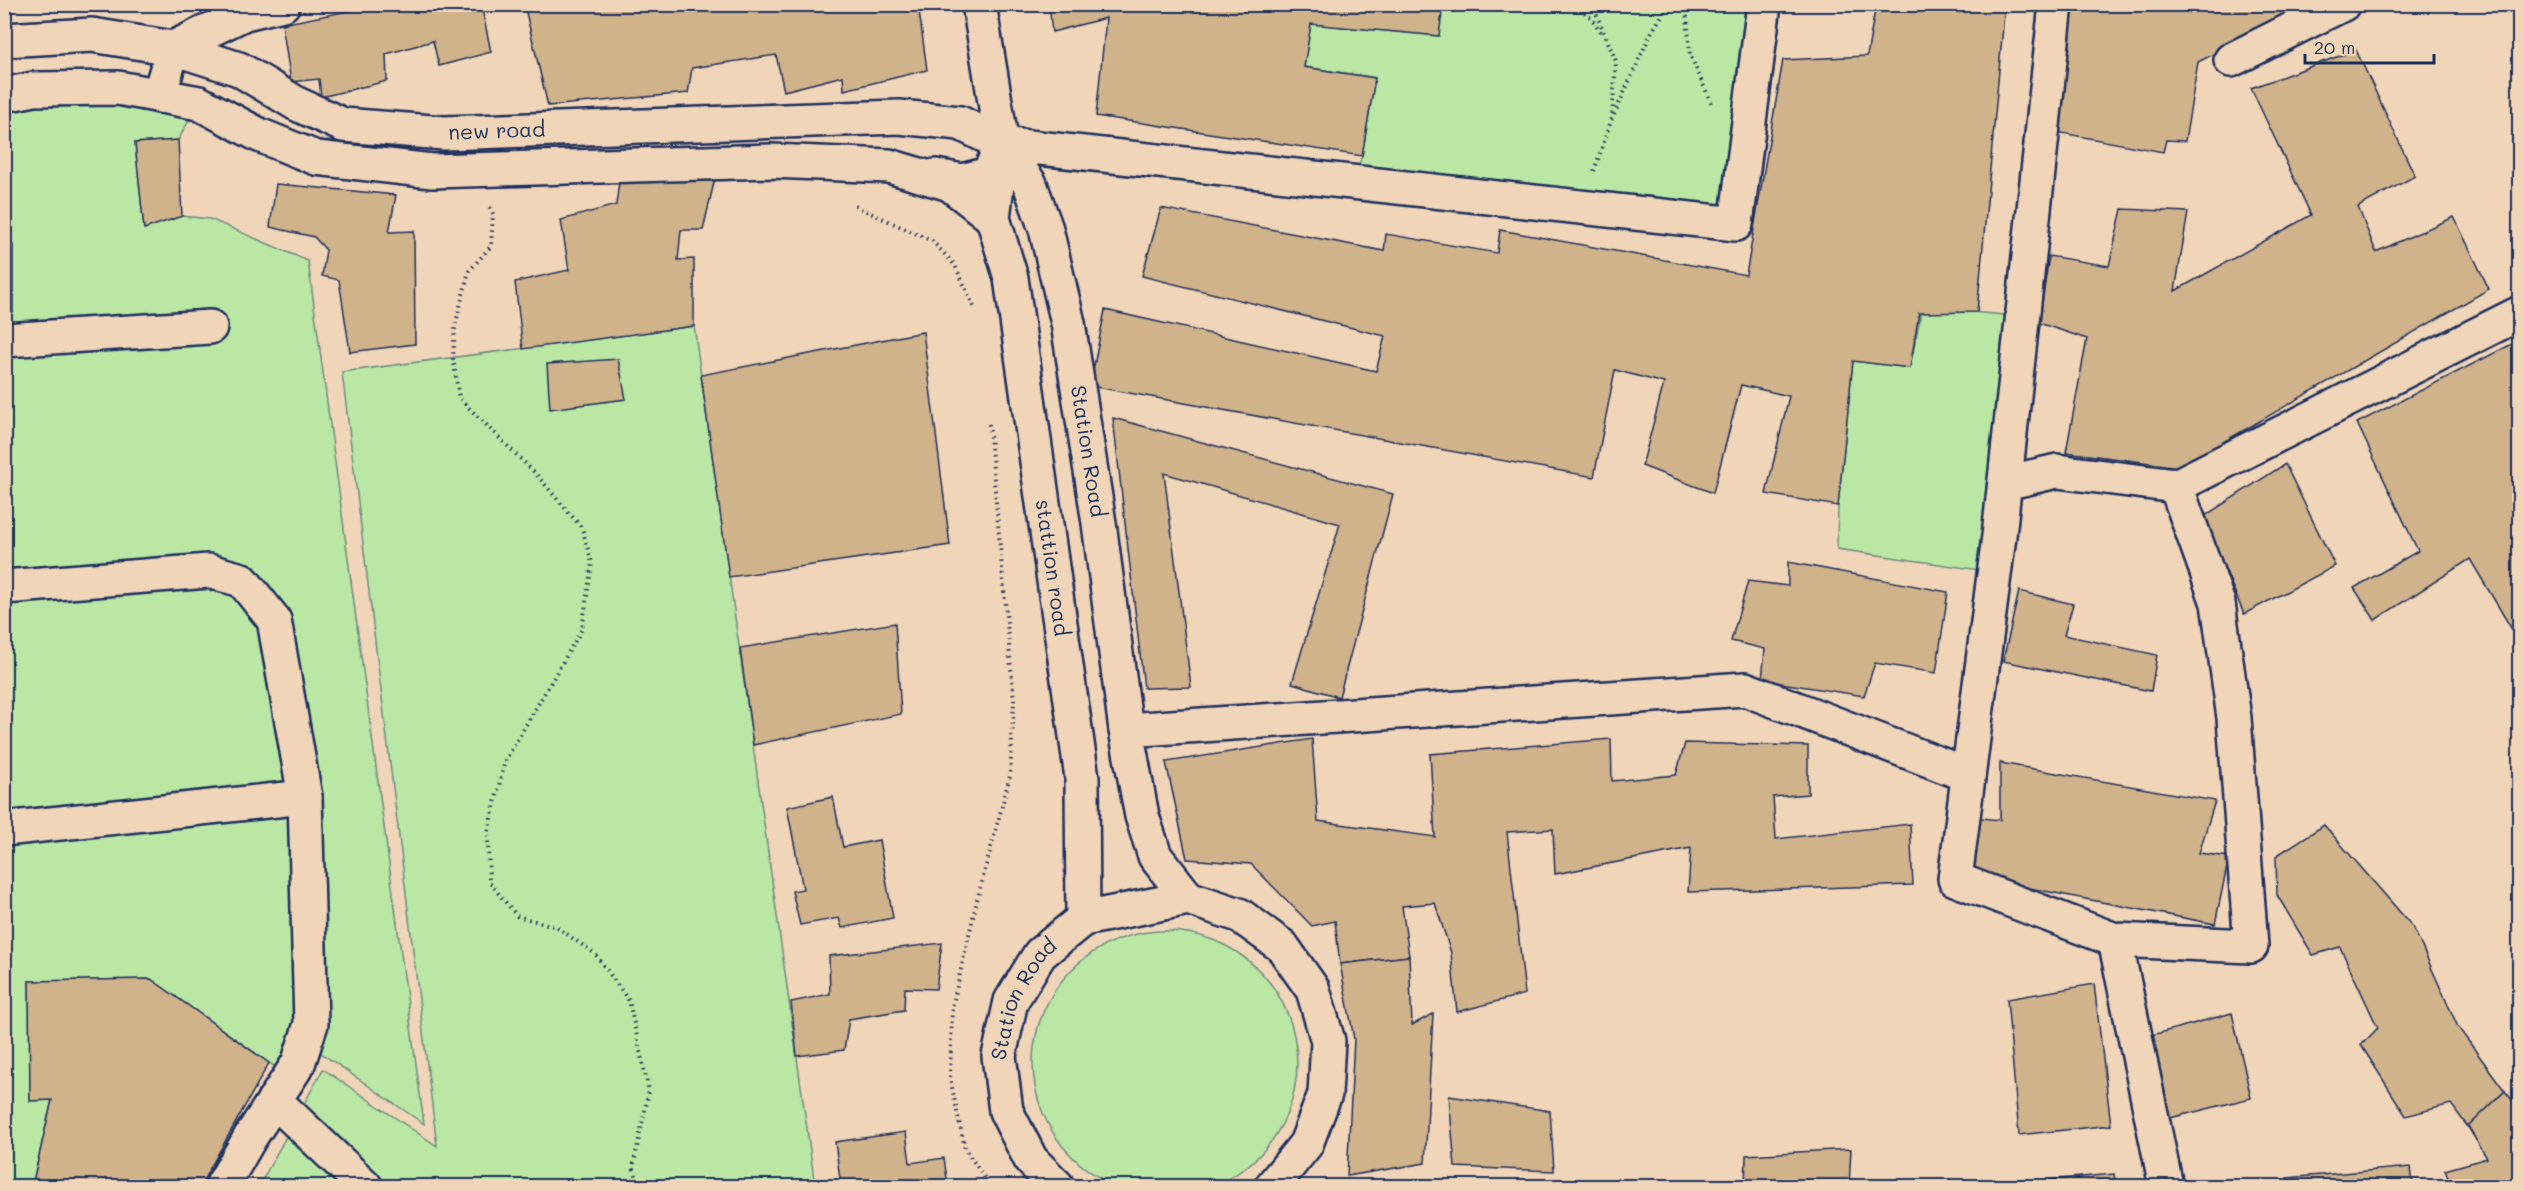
<svg xmlns="http://www.w3.org/2000/svg" width="2524" height="1191" viewBox="0 0 2524 1191" font-family="Mali,sans-serif">
	<rect width="100%" height="100%" fill="#f1d5b8"/>
	<filter id="ink" filterUnits="userSpaceOnUse"><feTurbulence type="fractalNoise" baseFrequency=".0167" numOctaves="2"/><feDisplacementMap in="SourceGraphic" scale="12" xChannelSelector="R" yChannelSelector="G"/><feConvolveMatrix kernelMatrix="1 2 1 2 8 2 1 2 1" color-interpolation-filters="sRGB"/></filter>
	<g filter="url(#ink)">
		<g fill="#bbe7a4" stroke="#6b8b81" stroke-width="1.5">
			<polygon points="1443,5 1764,5 1736,224 1352,183 1362,156 1375,78 1304,67 1311,24 1438,36"/>
			<polygon points="5,98 199,103 178,140 135,143 144,229 182,216 210,219 308,261 424,1124 315,1049 291,1076 269,1063 151,979 29,981 30,1101 52,1100 32,1186 5,1186"/>
			<polygon points="1922,307 2023,317 1993,572 1837,549 1838,506 1853,361 1910,368"/>
			<polygon points="694,326 815,1186 259,1186 323,1069 437,1146 342,372"/>
			<circle cx="1165" cy="1063" r="132"/>
		</g>
		<g fill="#d0b38a" stroke="#1b2f5e" stroke-width="1.5">
			<polygon points="384,4 481,4 491,52 439,66 433,41 386,54 387,81 321,97 319,79 291,82 282,24"/>
			<polygon points="524,4 918,4 927,70 844,90 843,76 784,91 776,55 692,68 688,93 548,106"/>
			<polygon points="1049,4 1443,4 1439,36 1311,24 1304,67 1375,78 1362,156 1096,116 1106,18 1052,32"/>
			<polygon points="1876,4 2005,4 1977,312 1919,313 1910,368 1853,361 1838,506 1766,494 1789,396 1741,385 1713,493 1642,466 1664,383 1615,370 1594,477 1090,386 1105,310 1376,371 1385,336 1142,276 1161,208 1384,251 1386,234 1497,253 1500,230 1746,275 1783,60 1867,56"/>
			<polygon points="2068,4 2312,4 2198,62 2185,141 2166,140 2163,152 2051,131"/>
			<polygon points="2356,50 2415,176 2358,207 2376,252 2454,217 2489,289 2180,467 2066,452 2087,339 2039,323 2049,256 2109,266 2122,209 2188,212 2175,291 2311,215 2251,88"/>
			<polygon points="178,140 182,216 144,229 135,143"/>
			<polygon points="715,178 703,230 681,230 678,260 694,259 694,326 523,349 515,282 569,270 561,220 616,205 619,182"/>
			<polygon points="276,184 396,195 389,232 414,231 415,344 350,352 339,280 322,276 326,250 314,237 270,227"/>
			<rect x="4" y="245" width="9" height="67"/>
			<polygon points="923,332 950,545 729,577 701,375"/>
			<polygon points="2520,340 2520,643 2470,559 2375,620 2354,588 2418,551 2357,423"/>
			<polygon points="618,359 626,399 550,409 547,364"/>
			<polygon points="1113,418 1393,494 1339,697 1292,683 1340,524 1164,473 1191,687 1144,688"/>
			<polygon points="2285,464 2335,566 2244,614 2203,517"/>
			<polygon points="1788,562 1948,592 1936,673 1875,663 1864,696 1762,680 1765,649 1731,641 1748,581 1788,586"/>
			<polygon points="2019,591 2073,604 2064,635 2157,655 2151,691 2003,661"/>
			<polygon points="895,623 901,714 753,745 740,648"/>
			<polygon points="1312,739 1318,821 1435,837 1430,754 1611,739 1612,781 1676,775 1685,743 1808,746 1808,794 1773,797 1776,839 1910,824 1913,885 1688,892 1691,848 1555,874 1553,829 1507,832 1525,994 1457,1012 1451,953 1435,903 1402,906 1409,956 1340,964 1335,921 1312,926 1251,864 1187,859 1166,762"/>
			<polygon points="2000,763 2215,801 2199,853 2229,857 2215,924 2029,888 1963,869 1972,817 2000,820"/>
			<polygon points="833,797 843,847 879,840 893,918 842,928 839,918 800,925 792,891 803,889 787,807"/>
			<polygon points="2324,825 2413,927 2458,1027 2505,1091 2468,1127 2451,1104 2406,1116 2361,1045 2378,1028 2340,947 2313,955 2277,895 2276,856"/>
			<polygon points="942,943 936,989 905,988 904,1010 849,1019 844,1050 797,1056 791,1002 830,994 829,956"/>
			<polygon points="1409,956 1412,1025 1433,1014 1425,1163 1347,1176 1354,1039 1340,964"/>
			<polygon points="151,979 269,1063 200,1186 32,1186 52,1100 30,1101 29,981"/>
			<polygon points="2094,984 2111,1125 2019,1135 2007,999"/>
			<polygon points="2232,1013 2251,1098 2170,1118 2152,1035"/>
			<polygon points="2505,1091 2520,1110 2520,1186 2451,1186 2445,1170 2487,1158 2468,1127"/>
			<polygon points="1449,1096 1550,1111 1554,1171 1455,1167"/>
			<polygon points="906,1132 910,1163 944,1158 948,1186 841,1186 835,1142"/>
			<polygon points="1851,1149 1849,1186 1745,1186 1746,1155"/>
			<polygon points="2411,1167 2413,1186 2289,1186 2287,1178"/>
			<polygon points="2114,1174 2116,1186 2051,1186 2049,1180"/>
		</g>
		<g fill="none" stroke-linecap="round" stroke-linejoin="round">
			<g stroke="#1b2f5e" stroke-width="38">
				<g id="street">
					<polyline points="2231,60 2343,4"/>
					<polyline points="159,96 173,48 245,13 283,4"/>
					<polyline points="1002,144 1736,224 1764,4"/>
					<polyline points="4,340 210,327"/>
					<polyline points="2005,483 2057,471 2176,486 2218,603 2234,718 2251,946 2115,940 1955,879 1999,536 2056,4"/>
					<polyline points="2176,486 2520,313"/>
					<polyline points="4,587 209,571 242,580 274,620 305,797 311,1024 298,1064 251,1136 222,1186"/>
					<polyline points="1126,730 1745,689 1968,775"/>
					<polyline points="4,829 305,797"/>
					<polyline points="2115,940 2166,1186"/>
					<polyline points="274,1100 365,1186"/>
				</g>
			</g>
			<g stroke="#1b2f5e" stroke-width="38">
				<g id="secondary">
					<path id="s1" d="M979,4L1002,144L1030,184L1046,229L1068,323L1099,523L1126,730L1142,816L1155,856L1188,898"/>
					<path id="s2" d="M4,40L92,35L173,48L239,69L297,104L343,125L444,133L899,117L960,123L1002,144"/>
					<polyline points="4,95 34,89 118,88 199,103 259,135 316,158 432,171 772,161 889,166 950,184 993,218"/>
					<path id="s3" d="M935,176L962,181L989,174L1002,144L993,218L1011,278L1082,778L1083,919"/>
					<path id="s4" d="M1057,1186L1031,1160L1006,1111L999,1056L1011,1001L1040,954L1083,919L1188,898L1239,915L1282,946L1313,990L1328,1041L1325,1094L1306,1144L1272,1186"/>
				</g>
			</g>
			<g stroke="#1b2f5e" stroke-width="4" stroke-dasharray="1.5 4.5" stroke-linecap="butt">
				<polyline points="1576,4 1592,19 1603,35"/>
				<polyline points="1686,4 1690,55 1712,104"/>
				<polyline points="1614,115 1650,35 1669,4"/>
				<polyline points="1594,171 1612,118 1616,61 1597,16 1595,4"/>
				<polyline points="855,206 932,241 955,265 974,307"/>
				<polyline points="490,207 493,214 491,246 469,271 455,326 453,358 459,398 536,474 582,528 592,563 582,629 505,761 488,832 489,882 517,916 557,927 596,955 629,1001 649,1091 633,1167 640,1186"/>
				<polyline points="989,424 1014,701 1010,776 978,896 952,1008 950,1078 965,1149 990,1186"/>
			</g>
			<use href="#street" stroke="#f1d5b8" stroke-width="33"/>
			<use href="#secondary" stroke="#f1d5b8" stroke-width="33"/>
		</g>
	</g>
	<g text-anchor="middle" stroke-width="5" stroke-linejoin="round" paint-order="stroke">
		<g font-size="21" fill="#1b2f5e" stroke="#f1d5b8">
			<text dy="7" stroke="none"><textPath href="#s2" startOffset="512">new road</textPath></text>
			<text dy="7" stroke="none"><textPath href="#s1" startOffset="465">Station Road</textPath></text>
			<text dy="7" stroke="none"><textPath href="#s3" startOffset="518">stattion road</textPath></text>
			<text dy="7" stroke="none"><textPath href="#s4" startOffset="210">Station Road</textPath></text>
		</g>
	</g>
	<rect width="2524" height="1191" fill="none" stroke="#f1d5b8" stroke-width="24"/>
	<rect x="12" y="12" width="2500" height="1167" fill="none" stroke="#1b2f5e" stroke-width="2" filter="url(#ink)"/>
	<path d="M2305 54v9h129v-9" fill="none" stroke="#1b2f5e" stroke-width="3"/>
	<text x="2314" y="54" font-size="18" fill="#1b2f5e" stroke="#f1d5b8" stroke-width="4.5" paint-order="stroke">20 m</text>
</svg>
